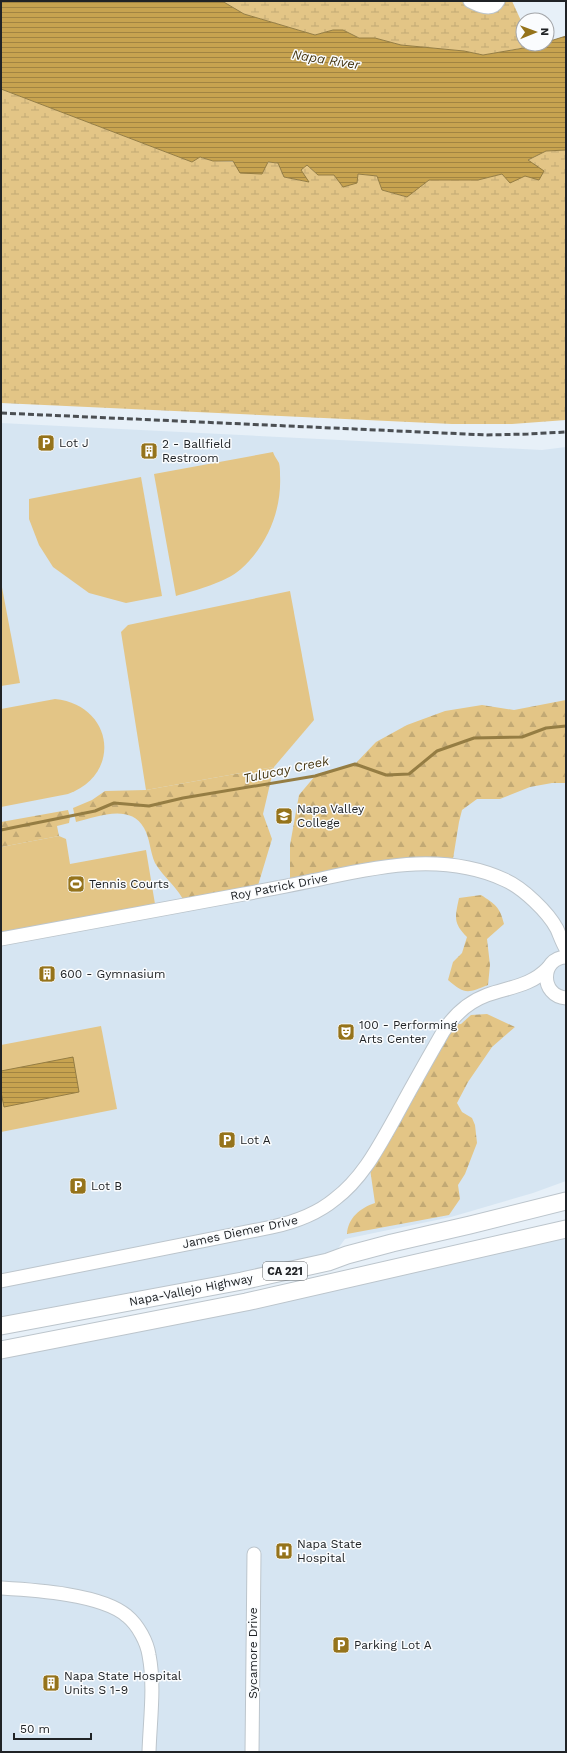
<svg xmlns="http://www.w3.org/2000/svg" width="567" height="1753" viewBox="0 0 567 1753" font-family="'Work Sans',sans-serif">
	<defs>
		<pattern id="forest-firs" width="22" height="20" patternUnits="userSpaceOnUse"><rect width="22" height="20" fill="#e3c586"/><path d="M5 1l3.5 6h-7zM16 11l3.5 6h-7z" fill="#c2a974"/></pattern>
		<pattern id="wetland-marsh" width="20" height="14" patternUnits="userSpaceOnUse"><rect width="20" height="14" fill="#e3c586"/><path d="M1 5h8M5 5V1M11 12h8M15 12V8" fill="none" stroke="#c2a974"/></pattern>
		<pattern id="water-rules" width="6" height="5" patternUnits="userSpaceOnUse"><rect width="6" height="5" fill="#c7a350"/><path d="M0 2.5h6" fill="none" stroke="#a18442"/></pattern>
	</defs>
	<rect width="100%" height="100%" fill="#e7f0f8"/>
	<g fill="#d6e5f2">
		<polygon points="1,423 542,450 566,447 566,1181 533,1193 451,1217 345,1239 328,1262 1,1326"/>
		<polygon points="566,1229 566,1752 1,1752 1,1350"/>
	</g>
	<g fill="url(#forest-firs)">
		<polygon points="566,700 566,783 552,783 530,787 500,799 477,799 462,810 459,822 452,865 437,864 290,885 290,845 299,795 315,776 355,764 376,742 407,725 445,711 482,705 514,710"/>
		<path d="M274,767L263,814L272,839L256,892L186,905C178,887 163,877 155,863C150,852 150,838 144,828C130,803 97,817 76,822L73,808L92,800L105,791L146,790Z"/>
		<polygon points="68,810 70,817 69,823 57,826 59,836 1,847 1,822"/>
		<path d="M481,895C495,904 500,907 504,924L487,939L490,965L488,985C468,993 465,995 448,980L453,962L462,953L467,937C453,923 455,917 459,898Z"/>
		<path d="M487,1014L515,1027L492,1047L468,1082L457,1103L462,1112L472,1118L475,1125L477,1143L465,1174L458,1185L460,1199L449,1215L347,1234C348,1218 360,1208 375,1203L369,1162L448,1025L461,1024L471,1015Z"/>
	</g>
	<g fill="url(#wetland-marsh)">
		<polygon points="222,1 512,1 523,25 523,44 532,44 533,46 483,55 464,51 401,45 375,38 359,38 343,30 333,30 315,35 244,14"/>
		<polygon points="1,89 192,162 199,157 213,161 278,163 284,177 308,182 300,170 307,165 318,175 358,174 377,176 382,190 406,197 429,180 478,180 502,174 546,151 566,150 566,420 512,424 452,424 1,403"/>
	</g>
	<g fill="#e3c586">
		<path d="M273,452C274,456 277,459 279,463C280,467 280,471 280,475C282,510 267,546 241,569C225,583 196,590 176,596L154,474Z"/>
		<polygon points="141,477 162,596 126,603 89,593 53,567 39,545 29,519 29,499"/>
		<polygon points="1,582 20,683 1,686"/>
		<polygon points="290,591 314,720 274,767 146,790 121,632 128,625"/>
		<path d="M55,699C113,705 123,774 68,794L1,807V709Z"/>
		<polygon points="59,836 66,839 70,864 146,850 155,904 1,935 1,847"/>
		<polygon points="101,1026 117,1109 1,1132 1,1045"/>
	</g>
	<g fill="url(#water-rules)" stroke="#957d43">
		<polygon points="1,1 222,1 244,14 315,35 333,30 343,30 359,38 375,38 401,45 464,51 483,55 547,44 547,42 566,36 566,150 546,151 528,160 544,171 539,180 525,176 510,183 502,174 478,180 429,180 407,197 382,190 377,176 358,174 357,183 343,187 334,175 318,175 307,165 301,170 309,182 284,177 278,163 268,162 262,174 240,173 233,161 213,161 200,157 192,162 1,89"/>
		<polygon points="73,1057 79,1092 4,1107 1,1092 1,1071"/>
	</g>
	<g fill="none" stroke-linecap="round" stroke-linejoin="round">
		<polyline stroke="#957d43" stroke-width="3" points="1,830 95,811 114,803 149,806 183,798 315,776 355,764 386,775 409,774 437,751 474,738 522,737 546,728 566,726"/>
		<g stroke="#bcc5cc" stroke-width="15">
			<g id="minor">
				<path d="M470,1C478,5 492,12 498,1"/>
				<path d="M1,939C82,924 163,909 244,894C271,889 298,884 325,878C384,865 447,853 505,880C523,888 548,912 557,929C560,936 562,942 566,949"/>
				<path d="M566,957C540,958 540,996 566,998"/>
				<path d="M1,1281L272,1227C295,1222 317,1214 335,1199C363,1178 379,1146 396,1116C411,1088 427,1060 443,1032C454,1015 468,1002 487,995C509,987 531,986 548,968"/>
				<path d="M1,1588C34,1590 102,1594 127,1616C138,1625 147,1642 149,1655C155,1686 150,1720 149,1752"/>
				<polyline points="252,1752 254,1554"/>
			</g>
		</g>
		<g stroke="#bcc5cc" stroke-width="19">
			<g id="major">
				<polyline points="1,1326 242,1281 328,1262 347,1255 392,1243 470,1225 566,1201"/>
				<polyline points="1,1350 246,1302 566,1229"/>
			</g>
		</g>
		<use href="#minor" stroke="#fff" stroke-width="13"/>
		<use href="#major" stroke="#fff" stroke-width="17"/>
		<polyline stroke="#4b4f53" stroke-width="3" stroke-dasharray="6 3" stroke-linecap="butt" points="1,413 487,435 528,434 566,432"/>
	</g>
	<defs>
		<g id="parking-square" transform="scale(0.9)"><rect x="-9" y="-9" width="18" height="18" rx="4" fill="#95731b" stroke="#fafcfe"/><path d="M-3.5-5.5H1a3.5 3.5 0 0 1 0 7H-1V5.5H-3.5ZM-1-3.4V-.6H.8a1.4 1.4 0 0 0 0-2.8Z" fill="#fff"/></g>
		<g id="building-square" transform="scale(0.9)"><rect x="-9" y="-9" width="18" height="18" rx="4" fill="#95731b" stroke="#fafcfe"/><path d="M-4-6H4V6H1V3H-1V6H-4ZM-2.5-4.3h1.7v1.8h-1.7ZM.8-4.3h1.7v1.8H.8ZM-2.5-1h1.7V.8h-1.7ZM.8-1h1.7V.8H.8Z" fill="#fff"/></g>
		<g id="university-square" transform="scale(0.9)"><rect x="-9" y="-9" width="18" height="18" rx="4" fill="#95731b" stroke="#fafcfe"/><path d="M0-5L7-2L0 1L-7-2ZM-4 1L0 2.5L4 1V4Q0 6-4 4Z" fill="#fff"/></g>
		<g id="stadium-square" transform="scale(0.9)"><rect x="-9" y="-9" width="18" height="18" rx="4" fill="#95731b" stroke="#fafcfe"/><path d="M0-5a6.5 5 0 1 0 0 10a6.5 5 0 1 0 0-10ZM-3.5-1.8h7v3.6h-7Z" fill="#fff"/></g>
		<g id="theatre-square" transform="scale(0.9)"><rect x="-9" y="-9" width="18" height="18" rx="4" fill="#95731b" stroke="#fafcfe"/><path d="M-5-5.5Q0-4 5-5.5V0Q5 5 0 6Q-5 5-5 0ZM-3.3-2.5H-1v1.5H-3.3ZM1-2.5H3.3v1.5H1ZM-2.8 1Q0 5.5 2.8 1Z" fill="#fff"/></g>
		<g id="hospital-square" transform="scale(0.9)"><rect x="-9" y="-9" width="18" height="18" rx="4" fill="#95731b" stroke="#fafcfe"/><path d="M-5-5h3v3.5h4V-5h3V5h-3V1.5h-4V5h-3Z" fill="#fff"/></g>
	</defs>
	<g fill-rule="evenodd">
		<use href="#parking-square" x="46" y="443"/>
		<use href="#building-square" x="149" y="451"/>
		<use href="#university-square" x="284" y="816"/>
		<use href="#stadium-square" x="76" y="884"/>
		<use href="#building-square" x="47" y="974"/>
		<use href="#theatre-square" x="346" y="1032"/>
		<use href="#parking-square" x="227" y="1140"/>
		<use href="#parking-square" x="78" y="1186"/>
		<use href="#hospital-square" x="284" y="1551"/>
		<use href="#parking-square" x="341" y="1645"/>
		<use href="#building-square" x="51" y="1683"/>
	</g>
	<g text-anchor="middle" stroke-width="3" stroke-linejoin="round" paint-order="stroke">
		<rect fill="#fafcfe" stroke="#616467" stroke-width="1" x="263" y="1262" width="44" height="18" rx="3"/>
		<g font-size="11" font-weight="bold" fill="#202326">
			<text x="285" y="1275">CA 221</text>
		</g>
		<g font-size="12" fill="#202326" stroke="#fafcfe" text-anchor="start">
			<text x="59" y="447">Lot J</text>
			<text x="162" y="448">2 - Ballfield<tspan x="162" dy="14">Restroom</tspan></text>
			<text x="297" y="813">Napa Valley<tspan x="297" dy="14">College</tspan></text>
			<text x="89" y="888">Tennis Courts</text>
			<text x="60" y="978">600 - Gymnasium</text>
			<text x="359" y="1029">100 - Performing<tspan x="359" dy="14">Arts Center</tspan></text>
			<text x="240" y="1144">Lot A</text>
			<text x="91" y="1190">Lot B</text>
			<text x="297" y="1548">Napa State<tspan x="297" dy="14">Hospital</tspan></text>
			<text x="354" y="1649">Parking Lot A</text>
			<text x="64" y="1680">Napa State Hospital<tspan x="64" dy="14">Units S 1-9</tspan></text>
		</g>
		<g font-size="12" fill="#202326" stroke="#fafcfe">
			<text transform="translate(279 887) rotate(-11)" y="4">Roy Patrick Drive</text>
			<text transform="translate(240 1232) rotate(-12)" y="4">James Diemer Drive</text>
			<text transform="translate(191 1290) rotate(-11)" y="4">Napa-Vallejo Highway</text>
			<text transform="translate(253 1653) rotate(-90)" y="4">Sycamore Drive</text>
		</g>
		<g font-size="13" font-style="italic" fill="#463713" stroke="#fafcfe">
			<text transform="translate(326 59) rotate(9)" y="5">Napa River</text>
			<text transform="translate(286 769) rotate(-12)" y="5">Tulucay Creek</text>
		</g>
	</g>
	<rect width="567" height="1753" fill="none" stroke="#202326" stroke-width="4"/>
	<g transform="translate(535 32) rotate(89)"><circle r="19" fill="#fafcfe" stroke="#a3a5a8"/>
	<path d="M0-3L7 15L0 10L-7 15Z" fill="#95731b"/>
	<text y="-6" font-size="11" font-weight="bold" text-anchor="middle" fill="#202326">N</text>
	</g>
	<path d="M14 1733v6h77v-6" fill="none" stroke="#202326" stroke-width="2"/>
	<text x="20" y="1733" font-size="12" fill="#202326" stroke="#fafcfe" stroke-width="3" paint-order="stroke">50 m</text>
</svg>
